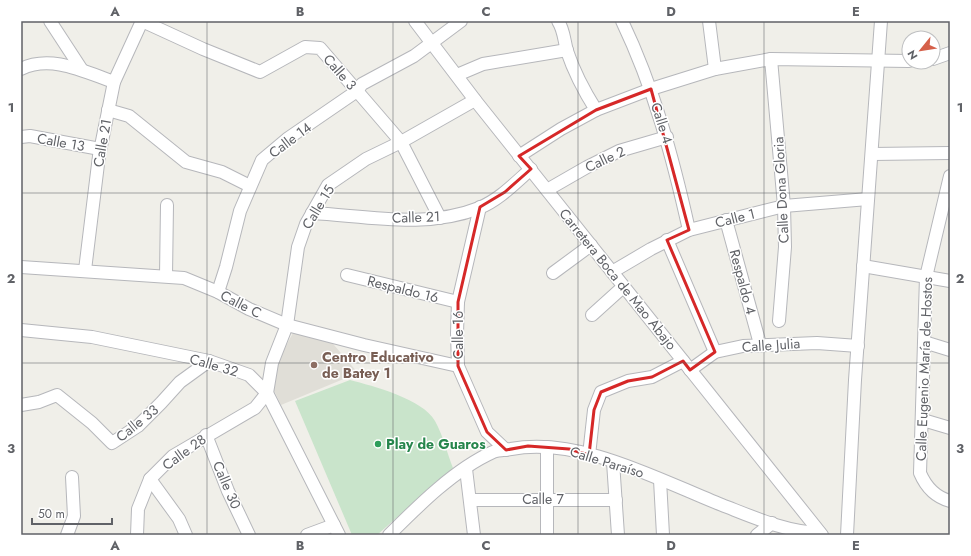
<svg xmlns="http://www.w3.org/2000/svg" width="971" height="556" viewBox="0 0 971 556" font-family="Jost,sans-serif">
	<rect width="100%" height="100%" fill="#f0efe9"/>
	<polygon fill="#e0ded7" points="294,331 328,338 358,373 281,405 271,384 280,357"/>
	<path fill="#c9e4cb" d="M350,380C373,386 423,399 435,421C443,435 447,453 453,468L377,535H352L295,401Z"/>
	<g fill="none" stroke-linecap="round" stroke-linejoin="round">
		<g stroke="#b6b7bb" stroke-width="14">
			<g id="minor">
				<polyline points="50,21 82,70"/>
				<polyline points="142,21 203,49 260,72 305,47 320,48 401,142 440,218"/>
				<polyline points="415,21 475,100 822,535"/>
				<path d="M558,21C564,30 564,40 567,51C574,72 584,91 596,110"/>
				<path d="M622,21C654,88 673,158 689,230"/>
				<polyline points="709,21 715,69"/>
				<polyline points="771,59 784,206 785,247 779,321"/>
				<polyline points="933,59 950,53"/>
				<path d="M21,69C51,54 85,72 114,82"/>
				<polyline points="457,75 483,64 567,50"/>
				<polyline points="108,110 129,116 186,162 222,172 250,186"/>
				<polyline points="21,137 30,136 100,149"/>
				<polyline points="872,154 950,153"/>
				<polyline points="519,156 561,129 596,110 651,89 715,69 771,59 909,61"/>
				<path d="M950,176L926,277L920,473C926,487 935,497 950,501"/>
				<polyline points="547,190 587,167 619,151 667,137"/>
				<polyline points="480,207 458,302 457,333 458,366 487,432 506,450"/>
				<path d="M312,213C367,216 427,229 479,208C499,200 515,183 531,169"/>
				<polyline points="726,220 760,344"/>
				<polyline points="667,240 715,352"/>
				<polyline points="863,266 950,281"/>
				<polyline points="21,267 184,278 218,292 249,309 287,325 364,345 458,366"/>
				<polyline points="85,270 99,156 114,82 142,21"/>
				<polyline points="612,272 651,249 689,230 784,206 868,199"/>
				<polyline points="553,273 591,245"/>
				<polyline points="347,275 458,302"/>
				<polyline points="166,276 167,205"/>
				<polyline points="218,292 226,267 240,211 262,160 287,139 357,91 362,84 414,56 461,21"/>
				<polyline points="592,315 623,287"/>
				<polyline points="21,330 92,337 209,361 249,375 267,393 339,535"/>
				<polyline points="924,342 950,350"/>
				<polyline points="690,370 715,352 743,346 817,343 858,346"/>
				<polyline points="21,405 39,402 57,395 92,423 112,443 138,426 161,403 180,382 209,361"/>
				<polyline points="923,420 950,428"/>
				<polyline points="206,435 228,491 249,535"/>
				<polyline points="547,447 547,535"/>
				<polyline points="589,455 594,410 601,392 628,381 652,377 683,361"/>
				<polyline points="613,462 618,535"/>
				<polyline points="466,469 474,535"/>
				<polyline points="150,479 179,519 186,535"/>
				<polyline points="660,480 663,535"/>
				<polyline points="471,500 616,500"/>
				<polyline points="67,535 74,516 72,477"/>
				<polyline points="137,535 138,509 150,479 173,456 255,408 267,393 272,363 287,325 298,247 306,224 328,185 366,159 401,142 475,100"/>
				<polyline points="307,535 334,525"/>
				<path d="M389,535C418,506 455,469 493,452C498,450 505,450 511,449C579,436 659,480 722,505C753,517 786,532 820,533"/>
				<polyline points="757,535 772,523"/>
				<polyline points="847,535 855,380 881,21"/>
			</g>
		</g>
		<use href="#minor" stroke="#fff" stroke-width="12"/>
	</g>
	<path fill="none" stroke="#d62828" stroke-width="3" stroke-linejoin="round" d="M651,89L689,230L667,240L715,352L690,370L683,361L652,377L628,381L601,392L594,410L589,455L569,449L528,446L506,450L487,432L458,366V302L480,207L505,192L531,169L519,156L596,110Z"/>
	<path fill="none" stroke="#606267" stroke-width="1" stroke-opacity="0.55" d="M207,21V535M393,21V535M578,21V535M764,21V535M21,193H950M21,363H950"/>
	<circle fill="#8d6e63" stroke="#fff" stroke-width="1.5" cx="314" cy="365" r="4"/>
	<circle fill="#2e9e5b" stroke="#fff" stroke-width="1.5" cx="378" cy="444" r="4"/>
	<g text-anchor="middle" stroke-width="3" stroke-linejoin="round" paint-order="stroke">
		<g font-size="14" fill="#606267" stroke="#fff">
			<text transform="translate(340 72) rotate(49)" y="5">Calle 3</text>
			<text transform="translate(662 123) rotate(72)" y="5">Calle 4</text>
			<text transform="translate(290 140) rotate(-37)" y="5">Calle 14</text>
			<text transform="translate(61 142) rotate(10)" y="5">Calle 13</text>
			<text transform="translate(102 143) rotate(-80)" y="5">Calle 21</text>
			<text transform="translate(605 159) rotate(-25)" y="5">Calle 2</text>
			<text transform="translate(781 190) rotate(-93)" y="5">Calle Dona Gloria</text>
			<text transform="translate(318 207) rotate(-59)" y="5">Calle 15</text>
			<text transform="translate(416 217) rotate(-2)" y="5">Calle 21</text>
			<text transform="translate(735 218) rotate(-14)" y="5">Calle 1</text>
			<text transform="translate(618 279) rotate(51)" y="5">Carretera Boca de Mao Abajo</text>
			<text transform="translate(743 282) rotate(75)" y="5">Respaldo 4</text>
			<text transform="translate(403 289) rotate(14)" y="5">Respaldo 16</text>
			<text transform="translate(241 304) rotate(27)" y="5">Calle C</text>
			<text transform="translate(458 335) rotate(-90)" y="5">Calle 16</text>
			<text transform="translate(771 345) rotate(-4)" y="5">Calle Julia</text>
			<text transform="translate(214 365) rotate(16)" y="5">Calle 32</text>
			<text transform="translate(924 369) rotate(-88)" y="5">Calle Eugenio María de Hostos</text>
			<text transform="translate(137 423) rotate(-39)" y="5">Calle 33</text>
			<text transform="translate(184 452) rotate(-36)" y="5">Calle 28</text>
			<text transform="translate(607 462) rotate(17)" y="5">Calle Paraíso</text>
			<text transform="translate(227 485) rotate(67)" y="5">Calle 30</text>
			<text x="543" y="504">Calle 7</text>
		</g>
		<g font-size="14" font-weight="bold" fill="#785e54" stroke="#fff" text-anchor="start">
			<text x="322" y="362">Centro Educativo<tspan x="322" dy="16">de Batey 1</tspan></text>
		</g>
		<g font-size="14" font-weight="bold" fill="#27864d" stroke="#fff" text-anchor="start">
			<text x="386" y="449">Play de Guaros</text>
		</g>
	</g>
	<rect width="971" height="556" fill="none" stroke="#ffffff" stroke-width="44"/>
	<g transform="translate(921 50) rotate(240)"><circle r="19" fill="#ffffff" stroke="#bfc0c2"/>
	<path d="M0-3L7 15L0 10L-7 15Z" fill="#d5604a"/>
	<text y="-6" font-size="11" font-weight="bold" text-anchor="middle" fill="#606267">N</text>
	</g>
	<path d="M32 518v6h80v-6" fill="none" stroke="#606267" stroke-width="2"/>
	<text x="38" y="518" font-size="12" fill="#606267" stroke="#ffffff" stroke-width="3" paint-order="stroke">50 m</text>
	<rect x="22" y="22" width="927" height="512" fill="none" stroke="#606267" stroke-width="1.5"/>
	<g font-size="13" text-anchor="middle" font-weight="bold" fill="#606267">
		<text x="115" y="16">A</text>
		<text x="300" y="16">B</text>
		<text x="486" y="16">C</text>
		<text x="671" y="16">D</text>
		<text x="856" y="16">E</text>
		<text x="11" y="112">1</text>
		<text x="960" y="112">1</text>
		<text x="11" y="283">2</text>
		<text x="960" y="283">2</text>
		<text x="11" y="453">3</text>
		<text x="960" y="453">3</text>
		<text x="115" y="550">A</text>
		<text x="300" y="550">B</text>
		<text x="486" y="550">C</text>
		<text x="671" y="550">D</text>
		<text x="856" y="550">E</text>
	</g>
</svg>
